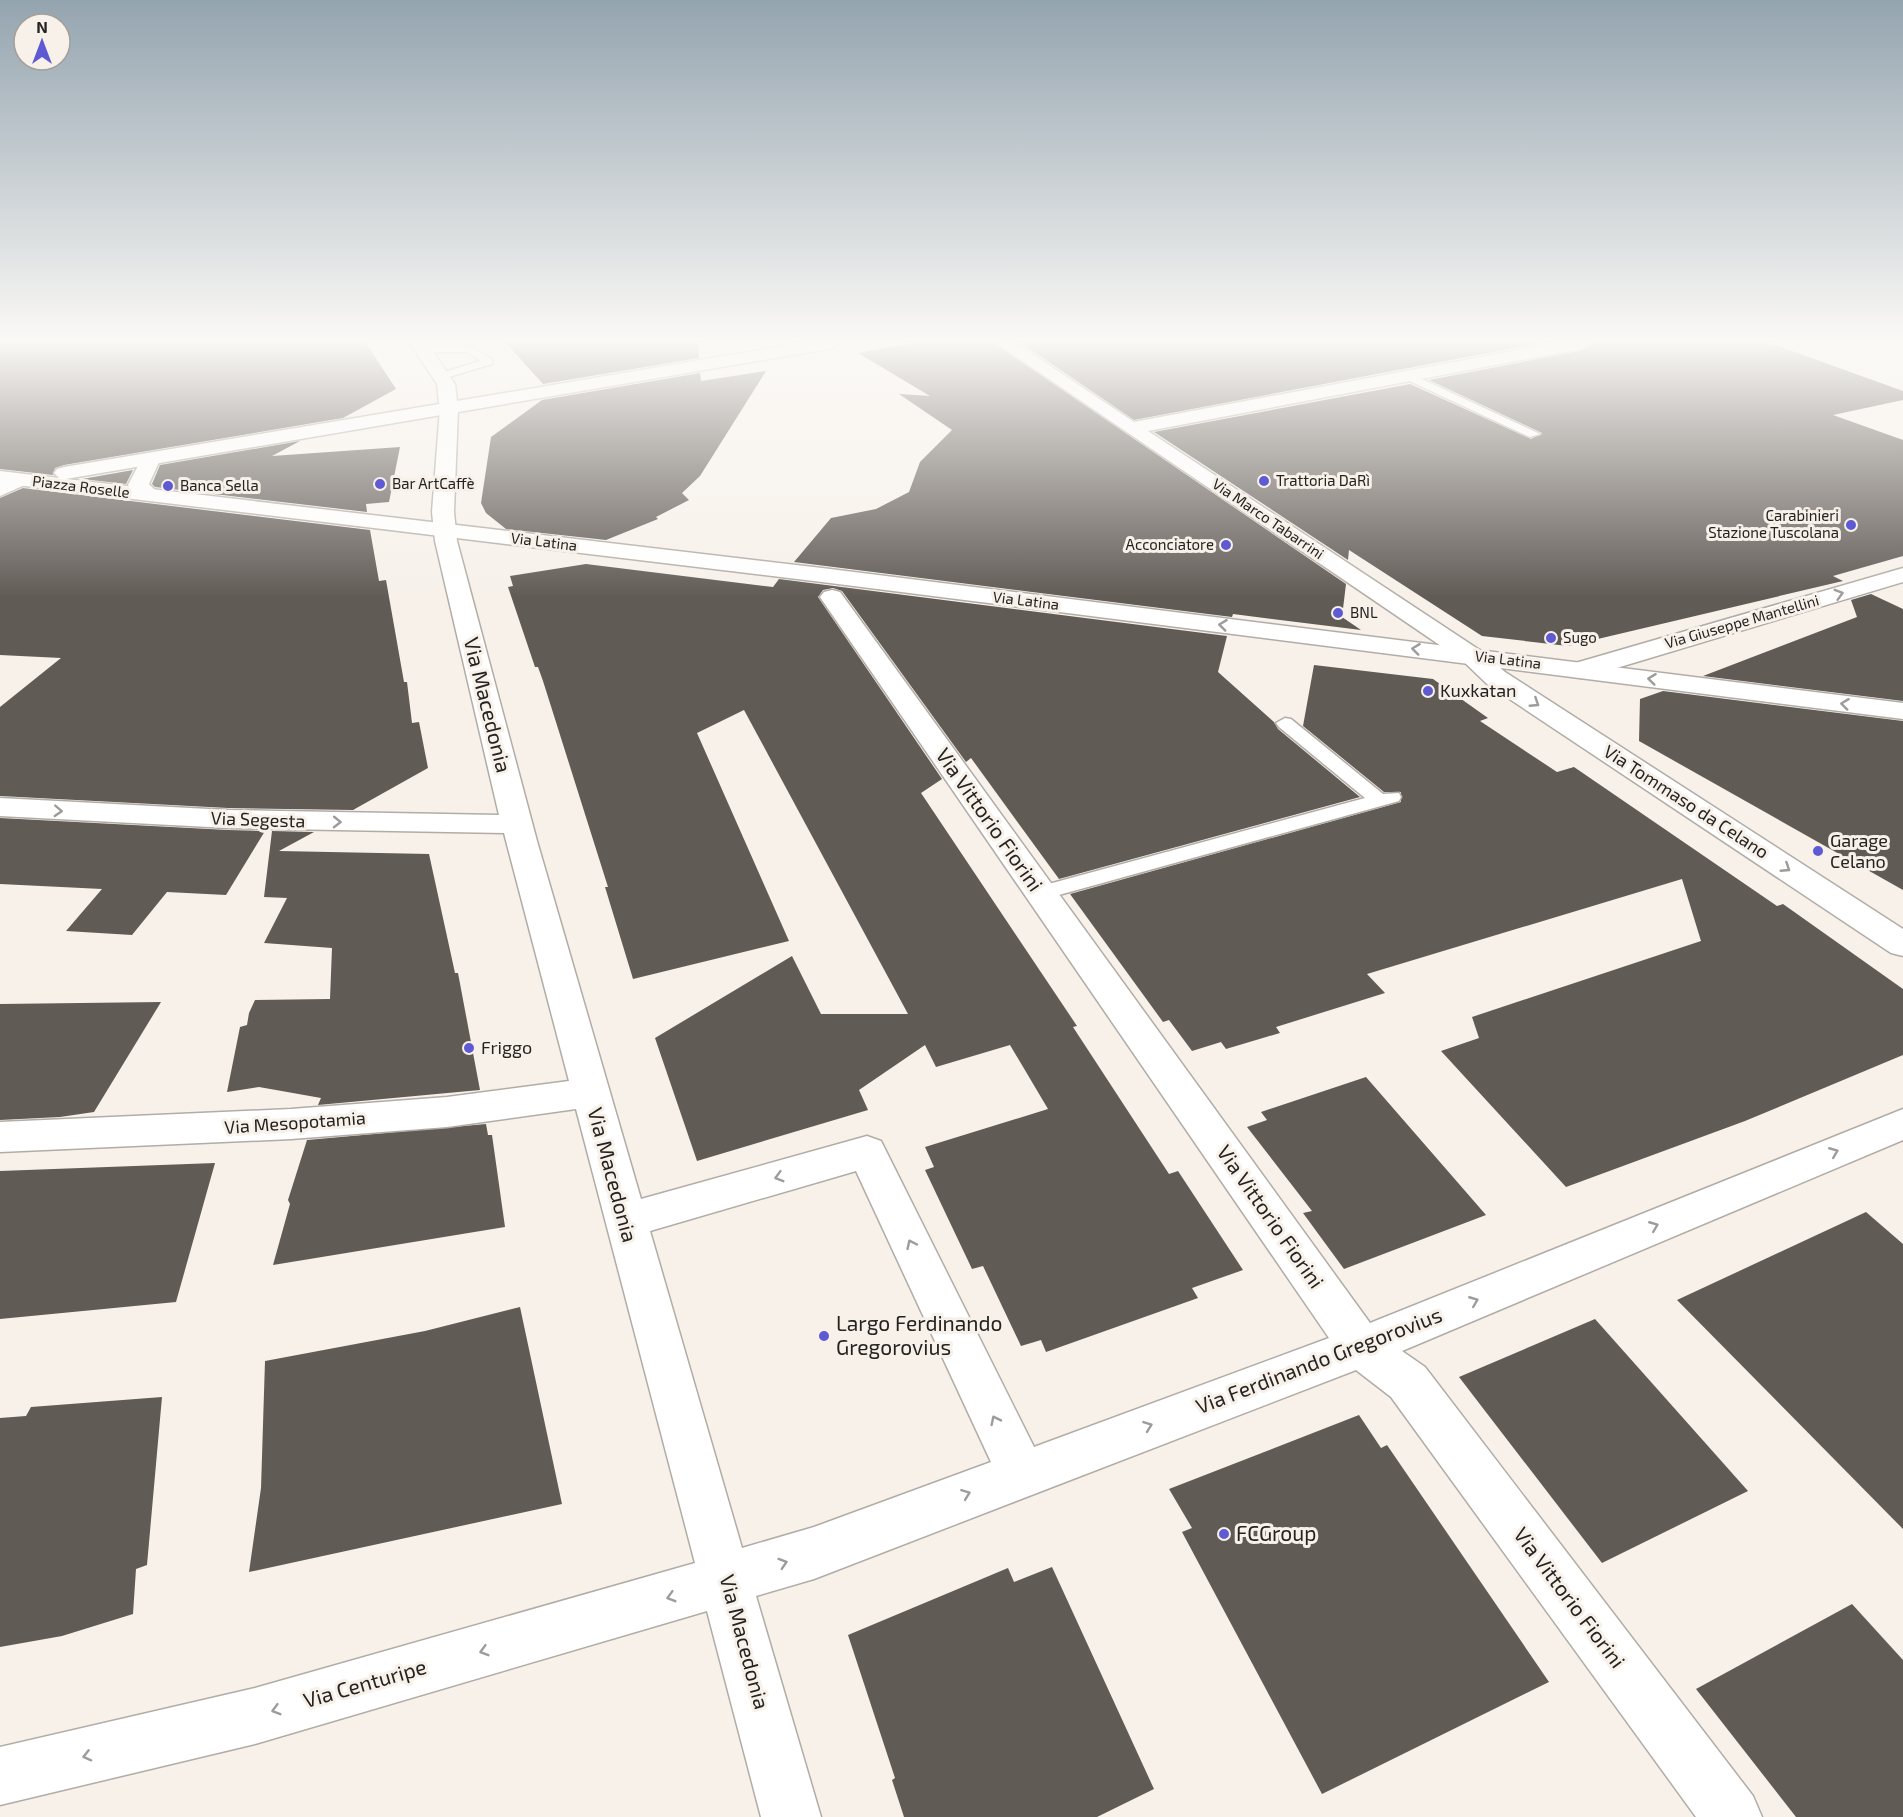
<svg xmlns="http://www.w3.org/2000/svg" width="1903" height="1817" viewBox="0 0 1903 1817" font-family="'Exo 2',sans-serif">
	<rect width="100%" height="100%" fill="#f7f1ea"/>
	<g fill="#615b56">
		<polygon points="0,343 366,343 396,389 343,418 64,465 55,468 53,475 0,469"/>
		<polygon points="506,343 698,343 699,358 543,384"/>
		<polygon points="912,343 994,343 1346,584 1342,617 1361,630 1233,614 1232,617 794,562 831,518 876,509 909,492 920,462 952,430 899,394 930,396 858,353"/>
		<polygon points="1021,343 1541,343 1134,420"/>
		<polygon points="1594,343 1770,343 1903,391 1903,400 1833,415 1903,440 1903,556 1833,576 1843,581 1568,646 1482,636 1349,550 1348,560 1154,432 1410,384 1531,439 1542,433 1429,380 1584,350"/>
		<polygon points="766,371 700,476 682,493 689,500 656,517 658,519 606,540 506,529 486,513 481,503 491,437 542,400 700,373 701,381"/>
		<polygon points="300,441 272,456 400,447 389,502 366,504 367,512 155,487 152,484 160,465"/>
		<polygon points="133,470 126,484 82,479"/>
		<polygon points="23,488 370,530 379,581 386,580 404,682 407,682 412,723 419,722 428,768 353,810 228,808 0,796 0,707 61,658 0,655 0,498"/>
		<polygon points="586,564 773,587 779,579 1227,636 1218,672 1274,722 1278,729 1360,797 1059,879 971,758 966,762 842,591 833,588 823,590 818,597 942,779 921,793 1077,1026 1073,1027 1169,1174 1178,1171 1243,1270 1192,1288 1198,1298 1046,1352 1041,1340 1021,1346 983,1266 972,1269 925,1170 934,1167 925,1147 1048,1109 1010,1045 936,1067 925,1045 859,1090 868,1110 697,1161 655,1038 792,956 821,1014 908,1014 744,710 697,733 789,941 633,979 605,887 608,887 543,681 538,667 535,667 508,587 513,586 510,576"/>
		<polygon points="1871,594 1903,609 1903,701 1703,676 1857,617 1851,600"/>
		<polygon points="1314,665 1433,679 1488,718 1480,721 1557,772 1574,767 1777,906 1783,904 1903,989 1903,1055 1745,1121 1566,1187 1441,1051 1479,1038 1472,1017 1701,941 1682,879 1367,974 1385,993 1276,1027 1280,1033 1226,1049 1221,1042 1192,1051 1169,1020 1163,1022 1070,894 1401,802 1401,792 1384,792 1303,726"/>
		<polygon points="1663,691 1903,721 1903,890 1639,741 1640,699"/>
		<polygon points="0,818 228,830 265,831 226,895 167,892 132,935 66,931 102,889 0,884"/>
		<polygon points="272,831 314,832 279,851 429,854 455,973 458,973 480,1090 318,1105 321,1098 259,1087 227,1092 240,1027 247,1025 249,1013 255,1000 330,999 332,948 264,943 287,898 264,897"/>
		<polygon points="161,1002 94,1112 60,1117 0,1120 0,1004"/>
		<polygon points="1366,1077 1486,1215 1344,1269 1303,1213 1312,1211 1247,1127 1267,1120 1261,1112"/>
		<polygon points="486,1124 488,1135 492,1135 505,1227 273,1265 290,1204 288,1200 307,1140"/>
		<polygon points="215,1163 176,1302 0,1319 0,1171"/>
		<polygon points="1866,1212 1903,1244 1903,1529 1677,1300"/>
		<polygon points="520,1307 562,1504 249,1572 261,1488 265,1361 425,1331"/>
		<polygon points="1595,1319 1748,1491 1602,1563 1459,1377"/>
		<polygon points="162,1397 147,1565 136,1569 133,1614 62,1636 0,1647 0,1418 26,1416 31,1407"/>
		<polygon points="1359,1415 1381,1448 1387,1445 1549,1682 1322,1794 1182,1532 1192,1528 1169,1489"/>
		<polygon points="1052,1567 1154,1789 1097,1817 904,1817 892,1780 895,1778 848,1635 1008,1568 1014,1582"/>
		<polygon points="1852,1604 1903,1660 1903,1817 1796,1817 1696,1689"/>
	</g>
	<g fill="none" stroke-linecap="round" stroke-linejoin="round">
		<g stroke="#b2aca6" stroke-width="3">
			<g id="service">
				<polygon points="470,346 492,360 492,364 442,379 436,376 438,374 480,361 468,352 422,352 417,349 422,346"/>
				<polygon points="1403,374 1411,374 1540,434 1530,437 1403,378"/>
				<polygon points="1285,718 1291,719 1383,794 1399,793 1401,797 1399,801 1048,898 1034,898 1031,893 1034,888 1365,798 1279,727 1276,723"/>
			</g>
		</g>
		<g stroke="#b2aca6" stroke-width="3">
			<g id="minor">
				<polygon points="996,343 1016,343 1134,422 1555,343 1592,343 1584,348 1148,431 1481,651 1505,672 1903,929 1903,956 1891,953 1487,684 1463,661"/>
				<path d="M449,403L458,409L454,512L457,541L537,841L641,1199L867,1136L881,1141L1034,1447L1329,1338L820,597L824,592L832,590L840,592L1370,1323L1903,1109V1140L1402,1351L1425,1367L1753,1796L1762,1817H1696L1391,1397L1356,1370L814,1579L756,1596L821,1817H761L707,1611L255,1744L0,1805V1747L255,1688L695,1563L576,1109L447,1127L291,1139L0,1152V1122L291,1109L447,1097L569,1081L504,833L228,828L0,816V798L228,810L499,815L435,541L432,512L440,409ZM856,1171L991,1462L814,1527L742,1548L650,1231Z"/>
				<path d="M150,454L157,456L160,460L149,484L159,494L156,498C144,502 135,495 128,485L143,456Z"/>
				<polygon points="20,474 27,476 30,480 27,484 0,496 0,482"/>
				<polygon points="1903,568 1903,582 1590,676 1581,678 1572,676 1568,670 1572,664"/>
			</g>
		</g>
		<g stroke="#b2aca6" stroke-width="3">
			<polygon id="tertiary" points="410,343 427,343 455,384 457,401 801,343 841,343 833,348 66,479 822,568 1903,703 1903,719 822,582 0,483 0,471 59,478 54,473 57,469 64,467 439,404 437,384"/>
		</g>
		<use href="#service" fill="#fff" fill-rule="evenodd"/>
		<use href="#minor" fill="#fff" fill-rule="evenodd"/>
		<use href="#tertiary" fill="#fff" fill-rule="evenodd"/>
	</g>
	<defs><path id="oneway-chevron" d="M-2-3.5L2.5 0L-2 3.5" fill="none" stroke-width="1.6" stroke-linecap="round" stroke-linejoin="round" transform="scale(1.5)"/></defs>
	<g stroke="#9d9c9b">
		<use href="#oneway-chevron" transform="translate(1839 594) rotate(-16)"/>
		<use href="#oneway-chevron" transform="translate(1223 625) rotate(-173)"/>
		<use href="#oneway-chevron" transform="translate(1416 649) rotate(-173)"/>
		<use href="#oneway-chevron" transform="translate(1652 679) rotate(-173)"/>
		<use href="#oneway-chevron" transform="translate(1535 703) rotate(33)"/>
		<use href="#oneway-chevron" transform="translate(1845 704) rotate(-173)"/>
		<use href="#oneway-chevron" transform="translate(58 811) rotate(3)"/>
		<use href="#oneway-chevron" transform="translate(337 822) rotate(1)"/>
		<use href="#oneway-chevron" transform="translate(1786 868) rotate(33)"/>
		<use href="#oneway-chevron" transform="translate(1834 1152) rotate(-22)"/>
		<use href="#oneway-chevron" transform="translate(779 1177) rotate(164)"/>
		<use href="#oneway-chevron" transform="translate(1654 1226) rotate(-22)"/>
		<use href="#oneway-chevron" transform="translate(911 1244) rotate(-115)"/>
		<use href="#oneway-chevron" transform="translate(1474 1301) rotate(-22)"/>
		<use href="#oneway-chevron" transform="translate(995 1420) rotate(-116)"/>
		<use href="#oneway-chevron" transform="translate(1148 1426) rotate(-20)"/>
		<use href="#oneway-chevron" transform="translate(966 1494) rotate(-21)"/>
		<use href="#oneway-chevron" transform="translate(783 1563) rotate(-18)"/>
		<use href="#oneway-chevron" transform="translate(671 1597) rotate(164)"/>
		<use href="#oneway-chevron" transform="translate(484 1651) rotate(164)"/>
		<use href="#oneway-chevron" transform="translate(276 1710) rotate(164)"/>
		<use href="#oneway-chevron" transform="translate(87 1756) rotate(166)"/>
	</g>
	<linearGradient id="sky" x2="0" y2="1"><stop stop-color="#94a4af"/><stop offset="0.57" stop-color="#fbf9f6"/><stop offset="1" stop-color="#fbf9f6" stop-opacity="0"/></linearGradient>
	<rect width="1903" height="598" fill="url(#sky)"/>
	<g fill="#5e5ad3" stroke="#f7f1ea" stroke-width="2">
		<circle cx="1264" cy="481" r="6"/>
		<circle cx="380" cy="484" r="6"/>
		<circle cx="168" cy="486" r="6"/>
		<circle cx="1851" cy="525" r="6"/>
		<circle cx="1226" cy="545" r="6"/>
		<circle cx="1338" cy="613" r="6"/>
		<circle cx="1551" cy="638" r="6"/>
		<circle cx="1428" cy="691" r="6"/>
		<circle cx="1818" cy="851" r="6"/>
		<circle cx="469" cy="1048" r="6"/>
		<circle cx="824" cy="1336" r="6"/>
		<circle cx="1224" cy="1534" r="6"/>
	</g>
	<g text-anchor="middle" stroke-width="6" stroke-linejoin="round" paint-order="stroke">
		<g font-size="15" fill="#252321" stroke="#f7f1ea" text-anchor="start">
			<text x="1276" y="486">Trattoria DaRì</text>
			<text x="392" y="489">Bar ArtCaffè</text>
			<text x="180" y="491">Banca Sella</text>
			<text x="1839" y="521" text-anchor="end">Carabinieri<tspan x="1839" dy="17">Stazione Tuscolana</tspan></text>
			<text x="1214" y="550" text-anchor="end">Acconciatore</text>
			<text x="1350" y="618">BNL</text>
			<text x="1563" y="643">Sugo</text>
		</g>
		<g font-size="15" fill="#252321" stroke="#f7f1ea">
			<text transform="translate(81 487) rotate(7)" y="5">Piazza Roselle</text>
			<text transform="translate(1268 519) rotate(34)" y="5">Via Marco Tabarrini</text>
			<text transform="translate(544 542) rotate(7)" y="5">Via Latina</text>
			<text transform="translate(1026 601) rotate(7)" y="5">Via Latina</text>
			<text transform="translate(1742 622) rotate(-16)" y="5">Via Giuseppe Mantellini</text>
			<text transform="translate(1508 660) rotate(7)" y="5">Via Latina</text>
		</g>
		<g font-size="18" fill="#252321" stroke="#f7f1ea" text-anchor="start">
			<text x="1440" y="697">Kuxkatan</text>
			<text x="1830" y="847">Garage<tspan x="1830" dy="21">Celano</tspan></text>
			<text x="481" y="1054">Friggo</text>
		</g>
		<g font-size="18" fill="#252321" stroke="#f7f1ea">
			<text transform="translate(1686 802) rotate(33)" y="6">Via Tommaso da Celano</text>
			<text transform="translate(258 820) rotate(2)" y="6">Via Segesta</text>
			<text transform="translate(295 1123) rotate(-4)" y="6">Via Mesopotamia</text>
		</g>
		<g font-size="21" fill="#252321" stroke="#f7f1ea">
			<text transform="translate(487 705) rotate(76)" y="7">Via Macedonia</text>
			<text transform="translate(989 820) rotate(55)" y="7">Via Vittorio Fiorini</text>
			<text transform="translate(612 1175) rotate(75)" y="7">Via Macedonia</text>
			<text transform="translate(1270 1217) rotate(55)" y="7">Via Vittorio Fiorini</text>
			<text transform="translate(1319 1361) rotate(-21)" y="7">Via Ferdinando Gregorovius</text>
			<text transform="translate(1569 1598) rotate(53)" y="7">Via Vittorio Fiorini</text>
			<text transform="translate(744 1642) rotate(75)" y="7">Via Macedonia</text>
			<text transform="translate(365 1684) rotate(-16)" y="7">Via Centuripe</text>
		</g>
		<g font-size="21" fill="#252321" stroke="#f7f1ea" text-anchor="start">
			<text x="836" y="1331">Largo Ferdinando<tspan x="836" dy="24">Gregorovius</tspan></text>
			<text x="1236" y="1541">FCGroup</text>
		</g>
	</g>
	<g transform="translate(42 42)"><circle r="28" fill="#f7f1ea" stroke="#a39f9a" stroke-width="1.5"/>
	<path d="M0-4.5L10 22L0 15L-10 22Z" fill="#5e5ad3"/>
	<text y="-9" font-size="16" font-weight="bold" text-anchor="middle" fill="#252321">N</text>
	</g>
</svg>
